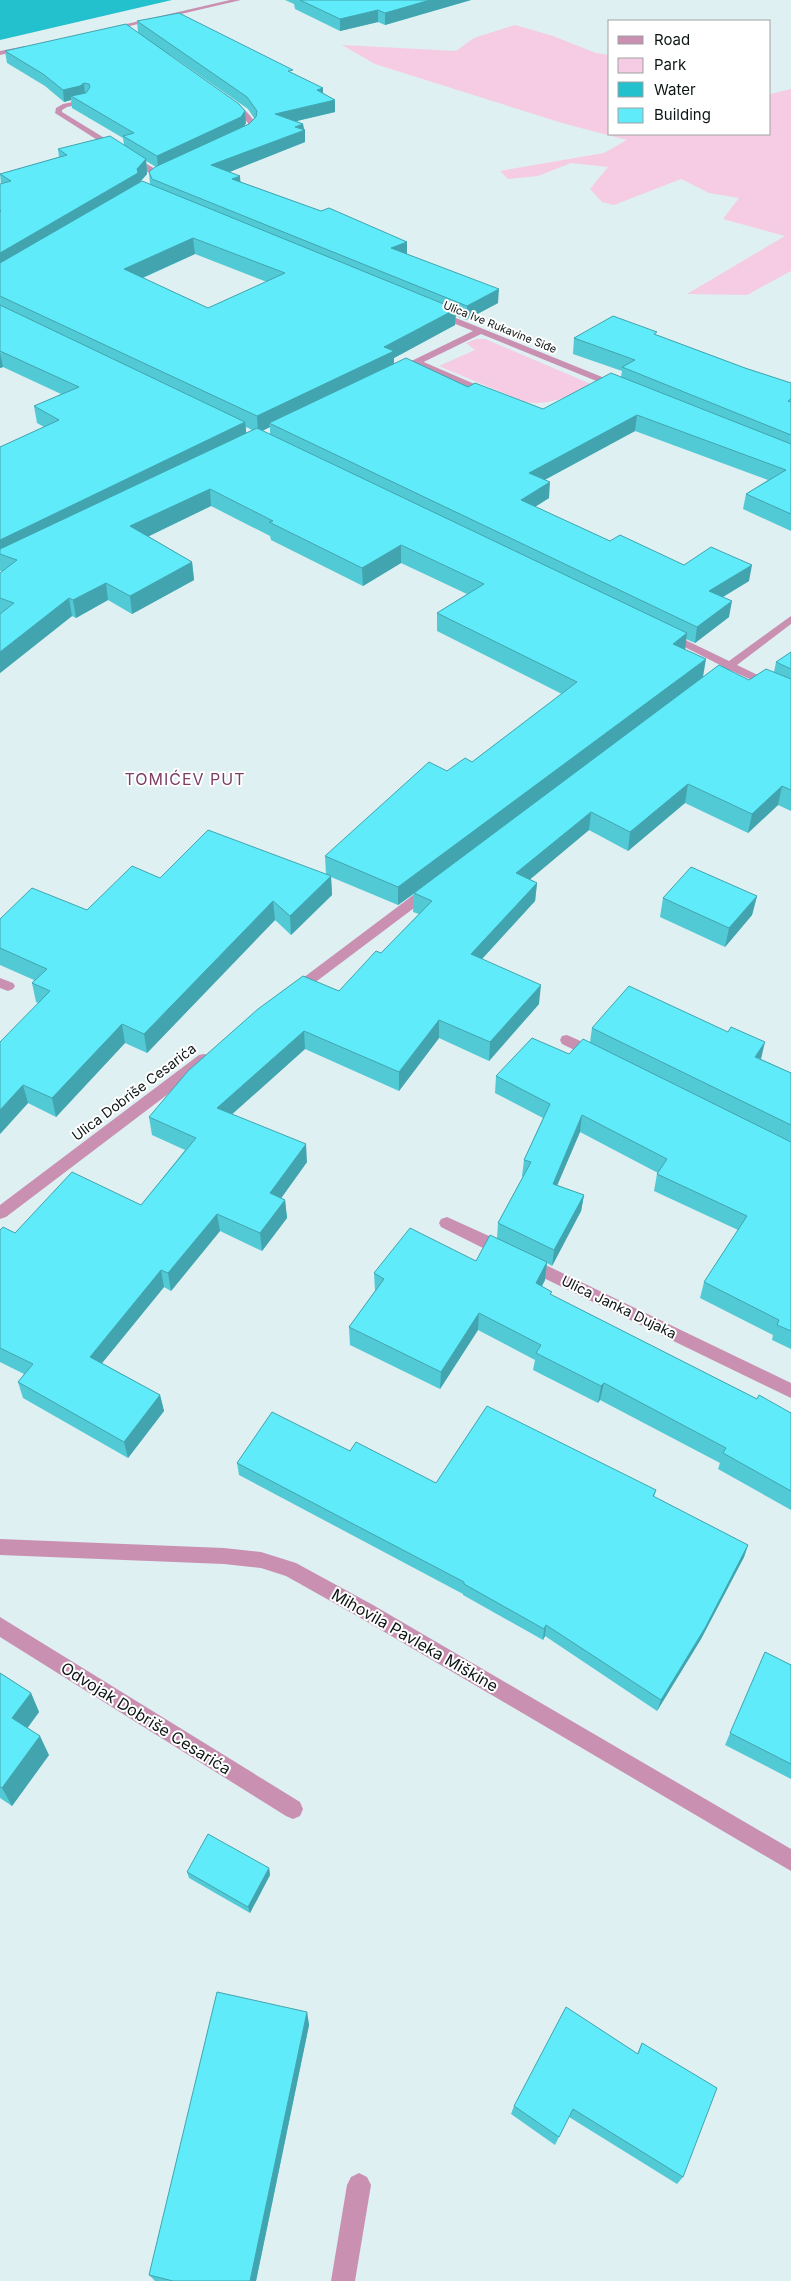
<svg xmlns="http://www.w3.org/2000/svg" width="791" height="2281" viewBox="0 0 791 2281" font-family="Inter,sans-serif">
	<rect width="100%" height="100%" fill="#def0f2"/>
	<g fill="#f6cbe4">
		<polygon points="515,25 553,36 596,53 610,55 610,134 770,134 770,94 791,89 791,271 747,295 687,294 785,236 723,219 739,198 709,193 681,179 614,205 602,202 590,189 608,167 571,163 538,176 508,179 500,171 604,153 627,140 562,123 375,64 342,45 456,51 474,38"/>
		<path d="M476,339H485L591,384C569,396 552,406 525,402L439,366L475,350L466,343Z"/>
	</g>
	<polygon fill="#23c1ce" points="0,0 172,0 0,40"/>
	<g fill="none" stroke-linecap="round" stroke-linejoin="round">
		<g fill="#c990b2" fill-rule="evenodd">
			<polygon points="85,97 90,98 87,103 67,107 62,110 62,112 160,172 160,176 154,176 55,113 56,108 63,104 82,100"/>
			<polygon points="413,360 419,360 493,392 485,394 413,364"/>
			<polygon points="0,978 13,983 15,986 13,989 8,991 0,988"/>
			<polygon points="0,1617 300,1802 303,1809 300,1816 293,1819 286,1816 0,1637"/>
			<polygon points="359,2173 367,2177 371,2185 355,2281 331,2281 347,2185 351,2177"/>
		</g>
		<g fill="#c990b2" fill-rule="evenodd">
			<polygon points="230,0 241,0 108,31 105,29"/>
			<polygon points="25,46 27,49 0,55 0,51"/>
			<path d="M228,102C239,101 249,114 256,123L254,130L245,137L238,135L248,127V123L241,115L228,104Z"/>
			<polygon points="436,310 622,385 624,387 616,389 481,334 401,373 395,373 395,369 473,331 433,315 433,311"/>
			<polygon points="791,616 791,624 737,665 791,691 791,698 730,670 714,682 706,682 704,680 706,678 722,666 663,636 669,633 673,634 729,661"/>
			<polygon points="429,886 434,887 436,890 434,893 301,993 291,993 289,990 291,987 424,887"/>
			<polygon points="567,1035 601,1050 603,1054 601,1058 591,1058 562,1044 560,1040 562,1036"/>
			<polygon points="204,1054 209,1055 211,1059 209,1063 6,1217 0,1219 0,1205 199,1055"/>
			<polygon points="447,1217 511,1246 513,1251 511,1256 505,1257 499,1256 441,1227 439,1223 441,1219"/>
			<polygon points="527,1256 791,1383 791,1398 521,1267 519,1262 521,1257"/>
			<polygon points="0,1539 224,1548 261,1552 296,1563 373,1605 791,1849 791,1871 359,1617 286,1576 261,1568 224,1564 0,1555"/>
		</g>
	</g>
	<g fill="#52cad6" fill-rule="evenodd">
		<polygon points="285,0 471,0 385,25 378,22 340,31 295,9 294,4"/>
		<path d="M137,21L293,74L323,94L335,100V112L297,121L303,124L304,129L305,130V142L229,172L241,182L407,242V254L498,303L466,320L456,316L455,325L394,358V363L543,409L621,377L622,371L573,354L574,338L657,335L745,368L791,383V531L743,509L746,494L768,480L635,431L544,480L549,498L535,507L610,541L684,565L749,581L723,597L729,617L695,643L686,639L685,649L703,677L749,680L774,672L776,662L791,652V811L778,805L748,833L685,803L628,851L589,830L530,879L537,883L535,901L482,959L539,1004L489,1061L439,1038L399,1091L305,1049L232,1114L307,1162L281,1198L285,1200L287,1218L262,1251L220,1231L171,1291L164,1287L102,1363L160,1395L164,1411L128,1458L23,1398L18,1382L24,1374L0,1362V1230L15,1233L141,1205L185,1150L152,1135L149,1117L339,991L381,953L419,914L413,912L414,894L398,905L331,877L332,895L291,935L275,920L147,1053L125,1043L56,1117L28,1103L0,1134L38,1003L36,1002L32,983L34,980L0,965V919L87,910L160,878L326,874L325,856L447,771L472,762L562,694L437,631V613L467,594L401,563L363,586L271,540L270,536L211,506L148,536L192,562L194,580L132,614L108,600L76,618L72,616L0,673V573L2,571H0V447L44,427L37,423L34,406L61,394L3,367L0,368V184H1L0,174L59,157L58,149L124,145L123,138L72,108L71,100L64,102L45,86L7,63L5,51L138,33ZM169,54L248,109L254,118L249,124L244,126L246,123ZM146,161L156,167L149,172L150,185L140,182L147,174ZM195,254L267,282L208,308L143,278ZM246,427L252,430L246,433ZM270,427V434L262,431Z"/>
		<polygon points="757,896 752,915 725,947 660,917 663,898"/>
		<polygon points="592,1028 761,1059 791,1073 791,1349 772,1340 773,1335 700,1298 704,1282 738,1230 654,1191 657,1174 658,1173 580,1132 557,1185 584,1195 581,1211 552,1266 547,1263 545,1280 542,1286 551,1295 757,1399 791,1413 791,1510 718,1469 720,1463 600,1400 598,1403 533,1370 535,1360 478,1330 440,1389 350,1345 349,1327 375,1291 374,1273 476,1261 497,1238 498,1223 523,1177 522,1176 524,1160 543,1118 495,1093 496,1076 569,1054 590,1042"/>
		<polygon points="350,1451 436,1483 656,1490 654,1497 748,1545 744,1557 701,1639 657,1711 545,1636 543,1640 463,1595 463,1594 239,1475 237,1463"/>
		<polygon points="765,1652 791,1665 791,1779 725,1745"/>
		<polygon points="0,1673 31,1693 39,1712 27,1728 49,1755 12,1806 0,1798"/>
		<polygon points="269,1868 270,1875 250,1913 189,1878 187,1872"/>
		<polygon points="307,2012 309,2025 256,2281 155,2281 149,2275"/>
		<polygon points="642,2043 683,2177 677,2184 569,2117 555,2145 511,2114 514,2106 637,2054"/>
	</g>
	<g fill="#42a4ae">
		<polygon points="430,0 471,0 385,25 385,13"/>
		<polygon points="378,10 378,22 340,31 340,19"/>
		<polygon points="84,83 85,95 71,96 71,100 64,102 63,90"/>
		<polygon points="323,88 323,101 317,90"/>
		<polygon points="335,100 335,112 275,126 275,114"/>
		<polygon points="245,111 246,123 242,130 158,169 157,156"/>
		<polygon points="303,124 304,130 305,130 305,142 212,179 211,165"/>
		<polygon points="146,159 147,174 139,183 0,271 0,253 137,169"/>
		<polygon points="240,176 241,189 232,179"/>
		<polygon points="193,238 195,254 126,285 124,269"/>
		<polygon points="407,242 407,256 391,248"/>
		<polygon points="499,289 498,303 466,320 467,306"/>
		<polygon points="456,309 455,325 394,358 394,368 269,423 270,427 258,433 257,416 384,347"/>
		<polygon points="0,352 3,367 0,368"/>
		<polygon points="637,415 635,431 528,489 529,473"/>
		<polygon points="245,422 247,439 0,554 0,540"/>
		<polygon points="550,482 549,498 520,516 521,500"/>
		<polygon points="210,489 211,506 133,544 130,526"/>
		<polygon points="401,545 401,563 363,586 362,568"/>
		<polygon points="192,562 194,580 132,614 130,596"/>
		<polygon points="752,565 749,581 706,607 709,591"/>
		<polygon points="106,583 108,600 76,618 73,600"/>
		<polygon points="69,598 72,616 0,673 0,652"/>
		<polygon points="732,601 729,617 695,643 697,627"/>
		<polygon points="687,633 685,651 673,644"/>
		<polygon points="706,659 703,677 398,905 398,887"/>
		<polygon points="688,784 685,803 628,851 630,832"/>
		<polygon points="782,786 778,805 748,833 752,814"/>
		<polygon points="591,812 589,830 515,892 516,873"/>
		<polygon points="331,876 332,895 291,935 290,916"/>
		<polygon points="537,883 535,901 470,972 471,954"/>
		<polygon points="757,896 752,915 725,947 729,928"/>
		<polygon points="273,901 275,920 147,1053 144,1034"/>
		<polygon points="541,985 539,1004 489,1061 490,1042"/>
		<polygon points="439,1020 439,1038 399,1091 399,1072"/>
		<polygon points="122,1024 125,1043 56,1117 52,1098"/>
		<polygon points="304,1031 305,1049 219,1126 217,1108"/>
		<polygon points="765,1042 761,1059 755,1057"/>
		<polygon points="23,1085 28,1103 0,1134 0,1110"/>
		<polygon points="582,1115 580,1132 551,1200 553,1184"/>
		<polygon points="306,1144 307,1162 272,1211 270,1193"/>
		<polygon points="584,1195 581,1211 552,1266 554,1250"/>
		<polygon points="285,1200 287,1218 262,1251 260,1233"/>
		<polygon points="217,1214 220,1231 171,1291 168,1273"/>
		<polygon points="547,1262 545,1280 534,1301 536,1283"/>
		<polygon points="161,1270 164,1287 94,1373 90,1357"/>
		<polygon points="479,1313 478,1330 440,1389 441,1372"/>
		<polygon points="604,1383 600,1400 598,1403 601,1386"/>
		<polygon points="160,1395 164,1411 128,1458 124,1442"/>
		<polygon points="748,1545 744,1557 701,1639 657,1711 661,1700"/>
		<polygon points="546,1625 545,1636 543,1640 544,1629"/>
		<polygon points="31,1693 39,1712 21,1737 12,1718"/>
		<polygon points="40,1736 49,1755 12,1806 2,1788"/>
		<polygon points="269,1868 270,1875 250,1913 248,1907"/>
		<polygon points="307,2012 309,2025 256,2281 250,2281"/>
	</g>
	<g fill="#5febf9" stroke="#42a4ae" fill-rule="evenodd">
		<polygon points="300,0 430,0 385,13 378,10 340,19"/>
		<polygon points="179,13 293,70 288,71 323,88 317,90 335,100 275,114 303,124 295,127 305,130 211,165 240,176 232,179 321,211 329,208 407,242 391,248 499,289 467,306 152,179 149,172 155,167 249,124 256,117 257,111 247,97 137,21"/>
		<polygon points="126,24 239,104 245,111 241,117 157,156 123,136 134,133 71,96 86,93 90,87 89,84 84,83 80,86 63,90 43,74 5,51"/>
		<polygon points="110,136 146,159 137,169 138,173 0,253 0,211 1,211 0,211 0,184 11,181 0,174 67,155 58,149"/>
		<path d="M142,181L456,309L384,347L394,351L257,416L0,296V263ZM193,238L285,273L208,308L124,269Z"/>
		<polygon points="0,305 245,422 0,540 0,447 59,420 34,406 79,387 0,351"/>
		<polygon points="613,316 657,332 654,334 745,368 791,383 791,399 788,401 791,402 791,435 622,367 635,360 574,338"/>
		<polygon points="406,358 468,387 475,383 543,409 611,373 791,444 791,514 746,494 786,470 637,415 529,473 550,482 521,500 610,541 620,535 684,565 711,547 752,565 709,591 732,601 697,627 269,423"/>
		<polygon points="257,428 687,633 673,644 706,659 398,887 325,856 429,762 447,771 465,758 472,762 577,682 437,613 484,584 401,545 362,568 269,522 273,521 210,489 130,526 192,562 130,596 106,583 73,600 69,598 0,652 0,614 14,603 0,598 0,573 17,560 0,554 0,549"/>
		<polygon points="791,652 791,669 776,662"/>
		<polygon points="719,665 749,680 766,669 791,679 791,790 782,786 752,814 688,784 630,832 591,812 516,873 537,883 471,954 541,985 490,1042 439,1020 399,1072 304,1031 217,1108 306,1144 270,1193 285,1200 260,1233 217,1214 168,1273 161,1270 90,1357 160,1395 124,1442 18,1382 33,1364 0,1348 0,1230 3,1227 15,1233 72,1172 141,1205 196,1138 149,1117 188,1071 258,1009 303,976 339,991 376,951 381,953 432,901 414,893"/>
		<polygon points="208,830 331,876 290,916 273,901 144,1034 122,1024 52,1098 23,1085 0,1110 0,1042 50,991 32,983 47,969 0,948 0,919 32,888 87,910 132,866 160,878"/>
		<polygon points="691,867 757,896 729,928 663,898"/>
		<polygon points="629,986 728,1032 731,1027 765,1042 755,1057 791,1073 791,1125 592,1028"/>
		<polygon points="532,1038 569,1054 583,1039 791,1142 791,1331 777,1325 779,1320 704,1282 747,1216 657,1174 667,1159 582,1115 553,1184 584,1195 554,1250 498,1223 531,1162 524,1160 550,1104 496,1076"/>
		<polygon points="410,1228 476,1261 490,1235 547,1262 536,1283 552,1292 550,1294 757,1399 759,1395 791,1413 791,1491 723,1453 726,1448 604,1383 601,1386 536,1353 541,1345 479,1313 441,1372 349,1327 384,1279 374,1273"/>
		<polygon points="487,1406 656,1490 653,1496 748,1545 705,1628 661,1700 546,1625 544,1629 464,1584 464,1582 237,1463 272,1412 350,1451 356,1442 436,1483"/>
		<polygon points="765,1652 791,1665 791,1764 730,1733"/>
		<polygon points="0,1673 31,1693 12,1718 40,1736 2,1788 0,1787"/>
		<polygon points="208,1834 269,1868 248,1907 187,1872"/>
		<polygon points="217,1992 307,2012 250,2281 173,2281 149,2275"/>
		<polygon points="566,2007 638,2054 642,2043 717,2088 683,2177 573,2109 559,2137 514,2106"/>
	</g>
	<g text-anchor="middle" stroke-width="4" stroke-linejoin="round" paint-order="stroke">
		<g font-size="11" fill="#0e1515" stroke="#fff">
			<text transform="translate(500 327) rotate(22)" y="4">Ulica Ive Rukavine Siđe</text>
		</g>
		<g font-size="14" fill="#0e1515" stroke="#fff">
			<text transform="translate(134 1092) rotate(-37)" y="5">Ulica Dobriše Cesarića</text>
			<text transform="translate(619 1307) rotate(26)" y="5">Ulica Janka Dujaka</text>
		</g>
		<g font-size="16" letter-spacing="1" fill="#7d3f66" stroke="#fff">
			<text x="185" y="785">TOMIĆEV PUT</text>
		</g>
		<g font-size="16" fill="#0e1515" stroke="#fff">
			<text transform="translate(415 1640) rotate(30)" y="6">Mihovila Pavleka Miškine</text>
			<text transform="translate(146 1718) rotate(32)" y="6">Odvojak Dobriše Cesarića</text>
		</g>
	</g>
	<rect x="608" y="20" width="162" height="115" fill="#ffffff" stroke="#9fa1a1"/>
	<rect x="618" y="36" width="25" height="8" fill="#c990b2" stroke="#9fa1a1"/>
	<text x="654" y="45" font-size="15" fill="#0e1515">Road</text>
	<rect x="618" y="58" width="25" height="15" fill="#f6cbe4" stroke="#9fa1a1"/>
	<text x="654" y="70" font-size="15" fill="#0e1515">Park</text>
	<rect x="618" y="82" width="25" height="15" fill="#23c1ce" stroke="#9fa1a1"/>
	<text x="654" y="95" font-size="15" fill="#0e1515">Water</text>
	<rect x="618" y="108" width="25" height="15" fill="#5febf9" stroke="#9fa1a1"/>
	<text x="654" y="120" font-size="15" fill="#0e1515">Building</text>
</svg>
